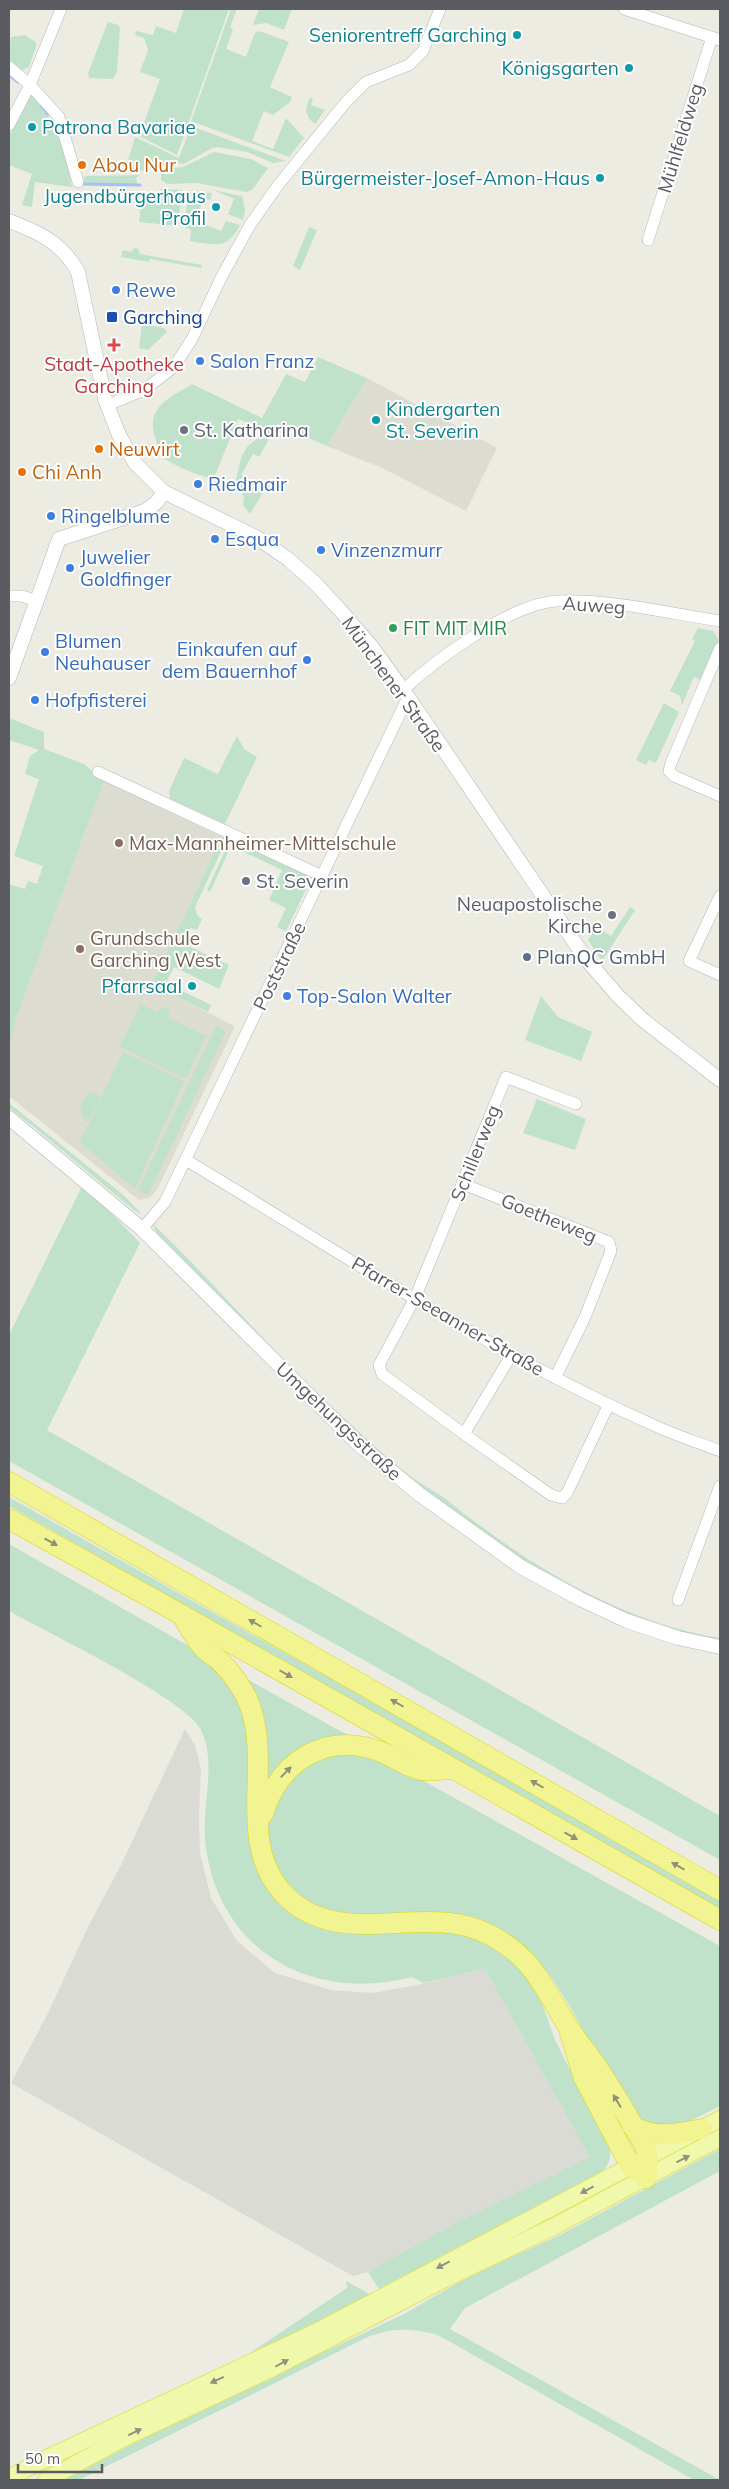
<svg xmlns="http://www.w3.org/2000/svg" width="729" height="2489" viewBox="0 0 729 2489" font-family="Mulish,sans-serif">
	<rect width="100%" height="100%" fill="#ecece3"/>
	<polygon fill="#dbdbd5" points="185,1729 195,1745 201,1769 199,1814 200,1853 211,1898 237,1941 275,1973 331,1990 372,1993 412,1986 485,1969 591,2157 368,2272 353,2276 11,2083 47,2015 89,1925 121,1865"/>
	<g fill="#dcdcd1">
		<polygon points="367,378 497,448 466,511 382,468 327,446"/>
		<polygon points="104,781 222,837 151,985 235,1026 158,1188 150,1198 139,1200 9,1096 9,1045 18,1013"/>
	</g>
	<g fill="#c1e2ca">
		<polygon points="184,9 229,9 177,155 139,136 160,79 140,72 148,50 144,38 135,35 136,31 153,35 156,26 176,33"/>
		<polygon points="231,9 237,9 230,27 233,29 226,49 246,57 255,33 259,31 289,42 270,87 292,97 290,102 273,115 264,111 252,141 273,149 286,118 304,138 289,157 191,121"/>
		<polygon points="259,9 292,9 284,30 266,23 253,25"/>
		<polygon points="108,22 118,25 120,28 117,71 113,79 89,78 88,73"/>
		<polygon points="25,35 37,43 29,67 22,70 9,59 11,37"/>
		<path d="M29,94C56,116 66,155 72,187L35,182L32,207L22,205L32,174L9,165V136Z"/>
		<path d="M310,97L313,98L311,105L325,110L315,124C304,116 305,108 310,97Z"/>
		<polygon points="191,126 286,161 273,163 247,152 218,147 212,148 184,164 167,163 158,168 131,172 127,164 135,137 179,158"/>
		<polygon points="214,152 251,159 268,168 252,190 246,192 197,183 167,184 161,180 161,173 164,169 183,167"/>
		<polygon points="140,175 136,178 137,183 133,185 84,184 84,177 87,176"/>
		<polygon points="160,189 182,190 178,226 139,222 142,196 151,193 159,196 164,193"/>
		<polygon points="213,190 242,196 245,210 243,220 228,214 234,199"/>
		<path d="M194,191L212,193L210,200L204,198L199,211L204,213L201,223L221,231L226,221L240,225C228,250 215,245 190,241L191,230L184,226L188,195Z"/>
		<polygon points="309,227 317,230 300,270 293,266"/>
		<polygon points="135,248 138,249 140,254 202,265 201,268 150,259 149,262 121,257 123,250 131,252"/>
		<polygon points="142,324 164,328 167,332 148,350 139,348"/>
		<path d="M318,357L367,378L327,446L277,424L259,457L253,454L241,475L263,488L264,491L250,514L243,505L244,497L235,483L241,458L247,447L268,430L238,419L213,480C198,474 180,469 167,460C160,456 158,447 156,440C144,408 168,399 192,384L262,418L286,374L305,382Z"/>
		<polygon points="698,628 713,631 718,638 718,642 702,681 694,677 682,705 680,696 670,691 695,641 692,639"/>
		<polygon points="664,703 679,712 656,763 649,760 646,765 636,760"/>
		<polygon points="9,718 44,732 44,749 84,764 104,781 18,1013 9,1045 9,884 25,889 28,881 37,884 43,866 14,856 39,779 25,774 30,756 39,750 9,740"/>
		<polygon points="237,736 244,749 257,757 225,824 170,799 169,791 184,758 218,774"/>
		<polygon points="222,837 227,839 195,907 197,915 202,919 197,930 191,928 184,944 229,965 219,989 174,967 166,983 211,1005 208,1012 151,985"/>
		<polygon points="230,840 307,875 311,879 286,931 277,927 286,908 269,900 282,870 231,846 210,892 207,890"/>
		<polygon points="630,907 635,910 602,961 588,940 597,927 611,936"/>
		<polygon points="541,996 558,1017 592,1032 581,1061 525,1040"/>
		<polygon points="140,1004 157,1012 161,1007 170,1011 169,1018 206,1036 186,1079 120,1047"/>
		<polygon points="216,1026 226,1031 148,1195 138,1190"/>
		<polygon points="123,1052 184,1081 135,1189 80,1142"/>
		<path d="M89,1091L101,1096L87,1123C77,1111 81,1103 89,1091Z"/>
		<polygon points="537,1099 586,1119 575,1150 523,1133"/>
		<polygon points="9,1103 121,1193 141,1213 135,1211 34,1127 9,1108"/>
		<polygon points="83,1184 140,1243 47,1430 720,1816 720,1860 9,1461 9,1335"/>
		<path d="M153,1224C222,1290 283,1365 355,1428C372,1444 390,1461 409,1475C421,1484 435,1491 447,1500C527,1564 618,1621 720,1638V1642L644,1622L542,1573L477,1531L406,1478L351,1431L156,1232Z"/>
		<polygon points="9,1497 720,1899 720,1909 9,1506"/>
		<path d="M9,1544L196,1650L210,1660L243,1703L271,1890L388,1930L454,1932L479,1940L505,1955L526,1977L535,1991L543,2006L555,2040L609,2146C614,2167 600,2174 585,2185L381,2292L368,2272L458,2222L590,2157L485,1969L423,1983L412,1977C309,2004 215,1948 205,1839C202,1804 217,1763 201,1730C186,1699 46,1632 9,1611Z"/>
		<polygon points="245,1678 351,1737 266,1791"/>
		<path d="M348,1749L390,1762L720,1946V2106L676,2128L644,2125C632,2109 618,2093 608,2076C570,2011 547,1938 466,1917L335,1914L306,1901L292,1891L276,1866L271,1853L268,1829L270,1809L297,1768Z"/>
		<path d="M720,2149V2171L465,2308L450,2329L720,2480H694L438,2335C411,2328 396,2328 370,2336L79,2480H64L157,2431L404,2314L466,2278L560,2235Z"/>
		<polygon points="346,2281 373,2296 226,2369 347,2288"/>
	</g>
	<g fill="none" stroke-linecap="round" stroke-linejoin="round">
		<g stroke="#a7bff8" stroke-width="3">
			<polyline points="9,75 18,82"/>
			<polyline points="41,105 48,114"/>
			<polyline points="81,184 140,185"/>
		</g>
		<g stroke="#b5b6bc" stroke-width="12">
			<g id="minor">
				<polyline points="624,9 720,40"/>
				<polyline points="9,67 30,85 59,117 78,182"/>
				<polyline points="9,125 30,85 61,9"/>
				<polyline points="648,240 712,37"/>
				<polyline points="108,405 144,390 174,367 192,339 222,276 250,225 279,184 346,102 366,82 409,65 423,51 440,9"/>
				<polyline points="9,596 22,596 36,601"/>
				<polyline points="720,648 671,763 669,771 674,776 720,796"/>
				<path d="M403,690C437,659 510,604 557,601C611,599 667,613 720,621"/>
				<polyline points="98,772 322,876"/>
				<polyline points="720,896 689,961 720,975"/>
				<polyline points="576,1104 506,1077 415,1298 379,1365 382,1374 464,1434 551,1495 562,1498 567,1493 609,1404"/>
				<path d="M186,1160C341,1253 494,1355 660,1428C680,1437 700,1443 720,1451"/>
				<polyline points="463,1184 609,1242 611,1251 585,1317 555,1378"/>
				<polyline points="142,1229 165,1202 408,697"/>
				<polyline points="464,1434 512,1354"/>
				<polyline points="678,1600 720,1486"/>
			</g>
		</g>
		<g stroke="#b5b6bc" stroke-width="15">
			<g id="tertiary">
				<path d="M9,221C39,232 62,243 78,272L105,399L119,435L135,463L164,492L256,537L288,559L315,583L340,610L372,647L408,697L586,959L618,996L643,1020L720,1080"/>
				<polyline points="9,678 59,539 145,511 157,502 164,492"/>
				<polyline points="9,1118 142,1229 356,1442 419,1494 521,1567 580,1599 627,1621 678,1638 720,1647"/>
			</g>
		</g>
		<g stroke="#e6e462" stroke-width="18">
			<g id="primary">
				<polyline points="9,2478 43,2460 318,2331 720,2119"/>
				<polyline points="46,2480 124,2438 273,2368 445,2279 553,2227 720,2138"/>
			</g>
		</g>
		<g stroke="#ddd412" stroke-width="21">
			<g id="motorway">
				<polyline points="9,1482 720,1890"/>
				<polyline points="9,1519 182,1615 720,1920"/>
				<path d="M182,1615C188,1625 193,1636 201,1645C205,1652 214,1655 219,1660C232,1673 244,1689 250,1706C272,1766 236,1841 283,1893C337,1953 424,1901 488,1934C534,1957 544,1989 569,2028C578,2042 588,2054 597,2067C614,2092 629,2119 645,2145L648,2159L646,2178L631,2167L584,2078L568,2027"/>
				<path d="M263,1814C279,1761 325,1732 379,1751C393,1756 407,1767 421,1770C430,1772 443,1769 452,1769"/>
				<path d="M632,2126C657,2139 676,2134 702,2129"/>
			</g>
		</g>
		<use href="#minor" stroke="#fff" stroke-width="11"/>
		<use href="#tertiary" stroke="#fff" stroke-width="14"/>
		<use href="#primary" stroke="#f0f8ac" stroke-width="16"/>
		<use href="#motorway" stroke="#f2f492" stroke-width="20"/>
	</g>
	<defs><path id="oneway-solid" d="M-6-.8H1V-3.2L6.5 0L1 3.2V.8H-6Z" transform="scale(1.25)"/></defs>
	<g fill="#909173">
		<use href="#oneway-solid" transform="translate(51 1542) rotate(29)"/>
		<use href="#oneway-solid" transform="translate(255 1623) rotate(-150)"/>
		<use href="#oneway-solid" transform="translate(286 1674) rotate(30)"/>
		<use href="#oneway-solid" transform="translate(397 1703) rotate(-150)"/>
		<use href="#oneway-solid" transform="translate(286 1772) rotate(-46)"/>
		<use href="#oneway-solid" transform="translate(537 1784) rotate(-150)"/>
		<use href="#oneway-solid" transform="translate(571 1836) rotate(29)"/>
		<use href="#oneway-solid" transform="translate(678 1866) rotate(-150)"/>
		<use href="#oneway-solid" transform="translate(617 2101) rotate(-121)"/>
	</g>
	<g fill="#8f937c">
		<use href="#oneway-solid" transform="translate(683 2159) rotate(-27)"/>
		<use href="#oneway-solid" transform="translate(587 2190) rotate(152)"/>
		<use href="#oneway-solid" transform="translate(443 2265) rotate(152)"/>
		<use href="#oneway-solid" transform="translate(282 2363) rotate(-28)"/>
		<use href="#oneway-solid" transform="translate(217 2380) rotate(155)"/>
		<use href="#oneway-solid" transform="translate(135 2432) rotate(-26)"/>
	</g>
	<g fill="#0f9aa8" stroke="#fff" stroke-width="2">
		<circle cx="517" cy="35" r="5"/>
		<circle cx="629" cy="68" r="5"/>
		<circle cx="32" cy="127" r="5"/>
		<circle cx="600" cy="178" r="5"/>
		<circle cx="216" cy="207" r="5"/>
		<circle cx="376" cy="420" r="5"/>
		<circle cx="192" cy="986" r="5"/>
	</g>
	<g fill="#e8710a" stroke="#fff" stroke-width="2">
		<circle cx="82" cy="165" r="5"/>
		<circle cx="99" cy="449" r="5"/>
		<circle cx="22" cy="472" r="5"/>
	</g>
	<g fill="#3f7fe0" stroke="#fff" stroke-width="2">
		<circle cx="116" cy="290" r="5"/>
		<circle cx="200" cy="361" r="5"/>
		<circle cx="198" cy="484" r="5"/>
		<circle cx="51" cy="516" r="5"/>
		<circle cx="215" cy="539" r="5"/>
		<circle cx="321" cy="550" r="5"/>
		<circle cx="70" cy="568" r="5"/>
		<circle cx="45" cy="652" r="5"/>
		<circle cx="307" cy="660" r="5"/>
		<circle cx="35" cy="700" r="5"/>
		<circle cx="287" cy="996" r="5"/>
	</g>
	<rect fill="#1a4fb4" stroke="#fff" stroke-width="2" x="106" y="311" width="12" height="12" rx="2.5"/>
	<path fill="#e0444e" stroke="#fff" stroke-width="2" d="M111.5 337.5h5v5h5v5h-5v5h-5v-5h-5v-5h5z"/>
	<g fill="#6b7280" stroke="#fff" stroke-width="2">
		<circle cx="184" cy="430" r="5"/>
		<circle cx="246" cy="881" r="5"/>
		<circle cx="612" cy="915" r="5"/>
	</g>
	<circle fill="#2e9e5b" stroke="#fff" stroke-width="2" cx="393" cy="628" r="5"/>
	<g fill="#8d6e63" stroke="#fff" stroke-width="2">
		<circle cx="119" cy="843" r="5"/>
		<circle cx="80" cy="949" r="5"/>
	</g>
	<circle fill="#5c6f8a" stroke="#fff" stroke-width="2" cx="527" cy="957" r="5"/>
	<g text-anchor="middle" stroke-width="4" stroke-linejoin="round" paint-order="stroke">
		<g font-size="19" fill="#0d838f" stroke="#fff" text-anchor="end">
			<text x="507" y="42">Seniorentreff Garching</text>
			<text x="619" y="75">Königsgarten</text>
			<text x="42" y="134" text-anchor="start">Patrona Bavariae</text>
			<text x="590" y="185">Bürgermeister-Josef-Amon-Haus</text>
			<text x="206" y="203">Jugendbürgerhaus<tspan x="206" dy="22">Profil</tspan></text>
			<text x="386" y="416" text-anchor="start">Kindergarten<tspan x="386" dy="22">St. Severin</tspan></text>
			<text x="182" y="993">Pfarrsaal</text>
		</g>
		<g font-size="19" fill="#5b5c62" stroke="#fff">
			<text transform="translate(680 138) rotate(-73)" y="7">Mühlfeldweg</text>
			<text transform="translate(594 605) rotate(4)" y="7">Auweg</text>
			<text transform="translate(394 684) rotate(54)" y="7">Münchener Straße</text>
			<text transform="translate(279 966) rotate(-64)" y="7">Poststraße</text>
			<text transform="translate(475 1153) rotate(-68)" y="7">Schillerweg</text>
			<text transform="translate(549 1218) rotate(22)" y="7">Goetheweg</text>
			<text transform="translate(448 1316) rotate(30)" y="7">Pfarrer-Seeanner-Straße</text>
			<text transform="translate(339 1421) rotate(43)" y="7">Umgehungsstraße</text>
		</g>
		<g font-size="19" fill="#c56008" stroke="#fff" text-anchor="start">
			<text x="92" y="172">Abou Nur</text>
			<text x="109" y="456">Neuwirt</text>
			<text x="32" y="479">Chi Anh</text>
		</g>
		<g font-size="19" fill="#366cbe" stroke="#fff" text-anchor="start">
			<text x="126" y="297">Rewe</text>
			<text x="210" y="368">Salon Franz</text>
			<text x="208" y="491">Riedmair</text>
			<text x="61" y="523">Ringelblume</text>
			<text x="225" y="546">Esqua</text>
			<text x="331" y="557">Vinzenzmurr</text>
			<text x="80" y="564">Juwelier<tspan x="80" dy="22">Goldfinger</tspan></text>
			<text x="55" y="648">Blumen<tspan x="55" dy="22">Neuhauser</tspan></text>
			<text x="297" y="656" text-anchor="end">Einkaufen auf<tspan x="297" dy="22">dem Bauernhof</tspan></text>
			<text x="45" y="707">Hofpfisterei</text>
			<text x="297" y="1003">Top-Salon Walter</text>
		</g>
		<g font-size="19" fill="#164399" stroke="#fff" text-anchor="start">
			<text x="123" y="324">Garching</text>
		</g>
		<g font-size="19" fill="#be3a42" stroke="#fff">
			<text x="114" y="371">Stadt-Apotheke<tspan x="114" dy="22">Garching</tspan></text>
		</g>
		<g font-size="19" fill="#5b616d" stroke="#fff" text-anchor="start">
			<text x="194" y="437">St. Katharina</text>
			<text x="256" y="888">St. Severin</text>
			<text x="602" y="911" text-anchor="end">Neuapostolische<tspan x="602" dy="22">Kirche</tspan></text>
		</g>
		<g font-size="19" fill="#27864d" stroke="#fff" text-anchor="start">
			<text x="403" y="635">FIT MIT MIR</text>
		</g>
		<g font-size="19" fill="#785e54" stroke="#fff" text-anchor="start">
			<text x="129" y="850">Max-Mannheimer-Mittelschule</text>
			<text x="90" y="945">Grundschule<tspan x="90" dy="22">Garching West</tspan></text>
		</g>
		<g font-size="19" fill="#4e5e75" stroke="#fff" text-anchor="start">
			<text x="537" y="964">PlanQC GmbH</text>
		</g>
	</g>
	<rect width="729" height="2489" fill="none" stroke="#5b5c62" stroke-width="20"/>
	<path d="M18 2464v8h84v-8" fill="none" stroke="#5b5c62" stroke-width="2.5"/>
	<text x="25" y="2464" font-size="15" fill="#5b5c62" stroke="#ffffff" stroke-width="4" paint-order="stroke">50 m</text>
</svg>
